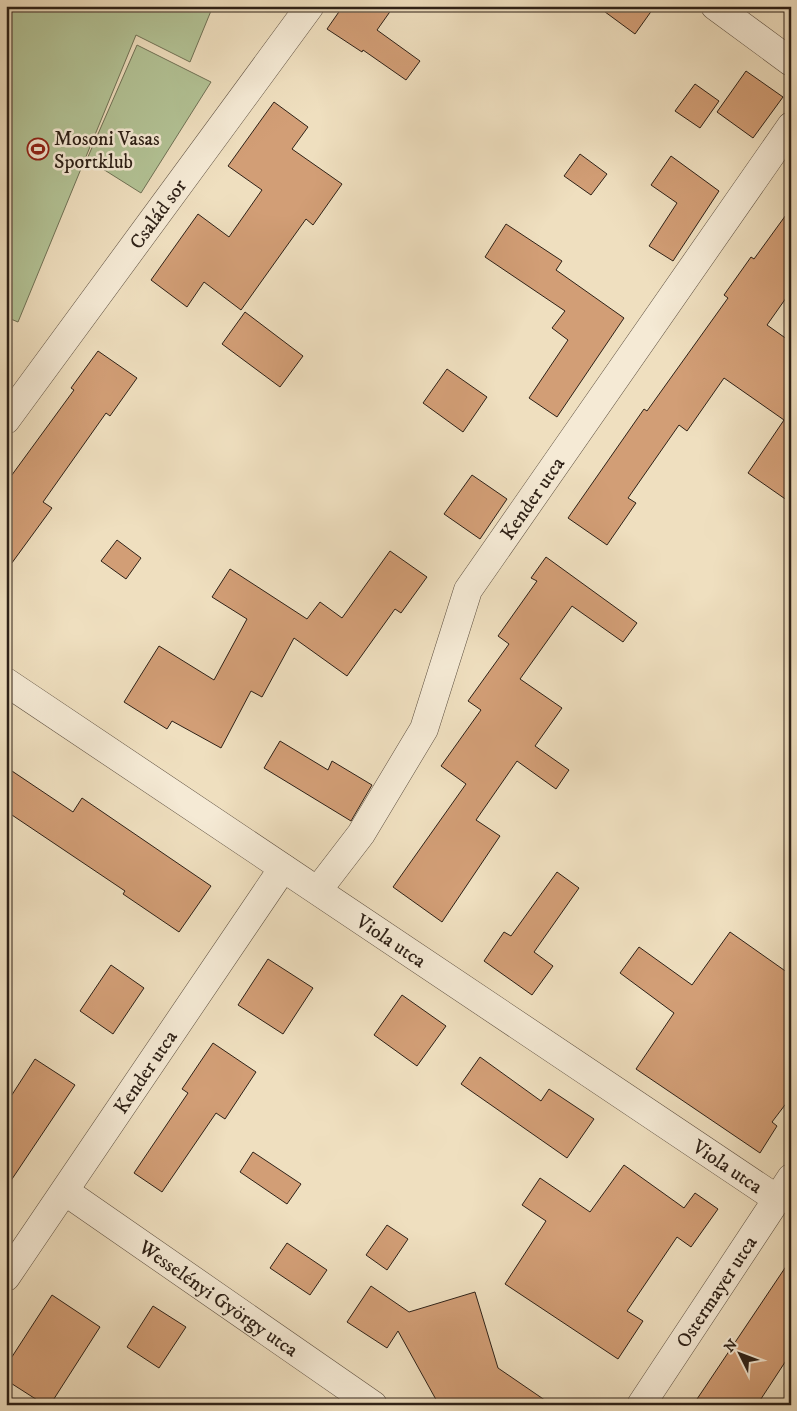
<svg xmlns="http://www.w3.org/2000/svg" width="797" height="1411" viewBox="0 0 797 1411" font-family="'IM FELL DW Pica',serif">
	<rect width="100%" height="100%" fill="#efdfbf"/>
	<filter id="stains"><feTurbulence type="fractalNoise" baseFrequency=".004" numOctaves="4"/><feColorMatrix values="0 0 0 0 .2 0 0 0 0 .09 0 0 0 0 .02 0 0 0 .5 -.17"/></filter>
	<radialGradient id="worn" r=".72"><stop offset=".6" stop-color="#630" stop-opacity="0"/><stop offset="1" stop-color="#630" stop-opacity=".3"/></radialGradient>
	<g fill="#b3c396" stroke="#707256">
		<polygon points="6,6 213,6 190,62 136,35 18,322 6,317"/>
		<polygon points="137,45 211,82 141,193 87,159"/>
	</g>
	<g fill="#d29e76" stroke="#2e2117">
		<polygon points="343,6 394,6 377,30 420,61 406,80 363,50 362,52 327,29"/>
		<polygon points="597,6 655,6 635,34"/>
		<polygon points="746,71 783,97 753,138 717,112"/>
		<polygon points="695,84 719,101 700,128 675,111"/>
		<polygon points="274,102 308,127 292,149 342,184 313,225 306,219 241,310 204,282 187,307 151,280 198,214 229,237 262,190 228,166"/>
		<polygon points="580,154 607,174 591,195 564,176"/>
		<polygon points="671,156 719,191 673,261 649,246 677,203 651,185"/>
		<polygon points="791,208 791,291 767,325 791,342 791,503 748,473 784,420 724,378 687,431 679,425 628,498 636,503 607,545 568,518 644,409 647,411 728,298 724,295 751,257 754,259"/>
		<polygon points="506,224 562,261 556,270 624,318 557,417 529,398 568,340 552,328 565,311 485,257"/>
		<polygon points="245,312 303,356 280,387 222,344"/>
		<polygon points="98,351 137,378 110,416 106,413 43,502 52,508 6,571 6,483 74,390 71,388"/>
		<polygon points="447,369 487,397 463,432 423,403"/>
		<polygon points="472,475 507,499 480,539 444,514"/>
		<polygon points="117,540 141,558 126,579 101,561"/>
		<polygon points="390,551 427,577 401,613 395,609 347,676 294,638 262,697 251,691 221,748 172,721 167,729 124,702 159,646 214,680 247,619 212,597 230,569 307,619 320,602 342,618"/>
		<polygon points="546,557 637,623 623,642 572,606 520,679 562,708 535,746 569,770 556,789 517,761 476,820 500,836 442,922 393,887 466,784 441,766 481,710 468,701 509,644 498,636 537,581 531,578"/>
		<polygon points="280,741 328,770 332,761 372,785 351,821 264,768"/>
		<polygon points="6,767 73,812 82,798 211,886 179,932 123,894 125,891 6,811"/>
		<polygon points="557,872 579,888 534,952 553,966 532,995 484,961 504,932 511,936"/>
		<polygon points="730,932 791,975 791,1097 772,1122 777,1126 760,1153 636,1069 674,1013 620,973 639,947 692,985"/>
		<polygon points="268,959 313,988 283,1034 238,1005"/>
		<polygon points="111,965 144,988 113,1034 80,1011"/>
		<polygon points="402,995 446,1026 417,1066 374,1035"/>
		<polygon points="213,1043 256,1072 225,1119 216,1113 162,1192 134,1173 188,1093 182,1089"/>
		<polygon points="480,1057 541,1101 549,1089 594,1119 567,1158 461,1084"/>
		<polygon points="35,1059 75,1085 6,1188 6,1104"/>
		<polygon points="253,1152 301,1184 287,1204 240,1172"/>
		<polygon points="624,1165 684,1208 695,1193 718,1209 691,1247 677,1237 627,1311 643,1321 618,1359 505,1284 546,1221 522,1205 540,1178 590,1212"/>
		<polygon points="387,1225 408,1239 387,1270 366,1255"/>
		<polygon points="287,1243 327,1270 310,1295 270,1268"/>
		<polygon points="791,1259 791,1353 757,1405 693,1405"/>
		<polygon points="371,1286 409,1312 475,1292 498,1368 552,1405 439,1405 398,1331 387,1348 347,1322"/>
		<polygon points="52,1295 100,1327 50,1405 45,1405 6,1380 6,1366"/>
		<polygon points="153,1306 186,1327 159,1368 127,1347"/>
	</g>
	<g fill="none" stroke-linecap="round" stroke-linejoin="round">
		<g stroke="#5e5041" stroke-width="29">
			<g id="minor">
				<polyline points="715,6 791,62"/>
				<path id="s1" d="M6,420L310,6"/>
				<path id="s2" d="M6,682L777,1199"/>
				<path id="s3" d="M318,890L361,834L424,729L468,590L791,126"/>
				<path id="s4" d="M66,1192L373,1405"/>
				<path id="s5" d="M6,1277L283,868"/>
				<path id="s6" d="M641,1405L791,1178"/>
			</g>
		</g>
		<use href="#minor" stroke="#f5ead5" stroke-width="28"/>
	</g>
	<defs>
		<g id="stadium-ring" transform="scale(1.125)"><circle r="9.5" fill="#f5ead5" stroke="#8f2418" stroke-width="1.5"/><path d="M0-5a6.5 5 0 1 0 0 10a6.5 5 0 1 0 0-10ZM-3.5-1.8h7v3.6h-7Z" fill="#8f2418"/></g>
	</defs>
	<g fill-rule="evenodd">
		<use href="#stadium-ring" x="38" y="149"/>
	</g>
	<g text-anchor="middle" stroke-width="5" stroke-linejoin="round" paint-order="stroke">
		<g font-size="20" fill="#2e2117" stroke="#f5ead5" text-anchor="start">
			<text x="54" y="145">Mosoni Vasas<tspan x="54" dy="23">Sportklub</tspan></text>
		</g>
		<g font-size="20" fill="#2e2117" stroke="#f5ead5">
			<text dy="7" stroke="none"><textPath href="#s1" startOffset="256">Család sor</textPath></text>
			<text dy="7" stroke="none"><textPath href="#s3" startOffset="451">Kender utca</textPath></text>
			<text dy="7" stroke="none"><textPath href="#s2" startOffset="464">Viola utca</textPath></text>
			<text dy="7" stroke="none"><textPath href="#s5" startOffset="248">Kender utca</textPath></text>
			<text dy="7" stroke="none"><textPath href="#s2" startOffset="869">Viola utca</textPath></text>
			<text dy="7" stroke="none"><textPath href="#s6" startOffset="136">Ostermayer utca</textPath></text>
			<text dy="7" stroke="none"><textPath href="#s4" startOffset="186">Wesselényi György utca</textPath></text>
		</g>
	</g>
	<rect width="797" height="1411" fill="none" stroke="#efdfbf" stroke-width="25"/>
	<rect x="8" y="8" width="782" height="1396" fill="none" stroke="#2e2117" stroke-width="2.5"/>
	<rect x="12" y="12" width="772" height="1386" fill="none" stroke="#2e2117"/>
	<g transform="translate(740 1354) rotate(312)" stroke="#f5ead5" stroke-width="4" paint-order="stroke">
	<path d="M0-4L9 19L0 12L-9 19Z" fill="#2e2117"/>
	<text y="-8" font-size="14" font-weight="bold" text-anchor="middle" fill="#2e2117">N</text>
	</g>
	<rect width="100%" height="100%" filter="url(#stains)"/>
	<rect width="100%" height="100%" fill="url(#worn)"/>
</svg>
